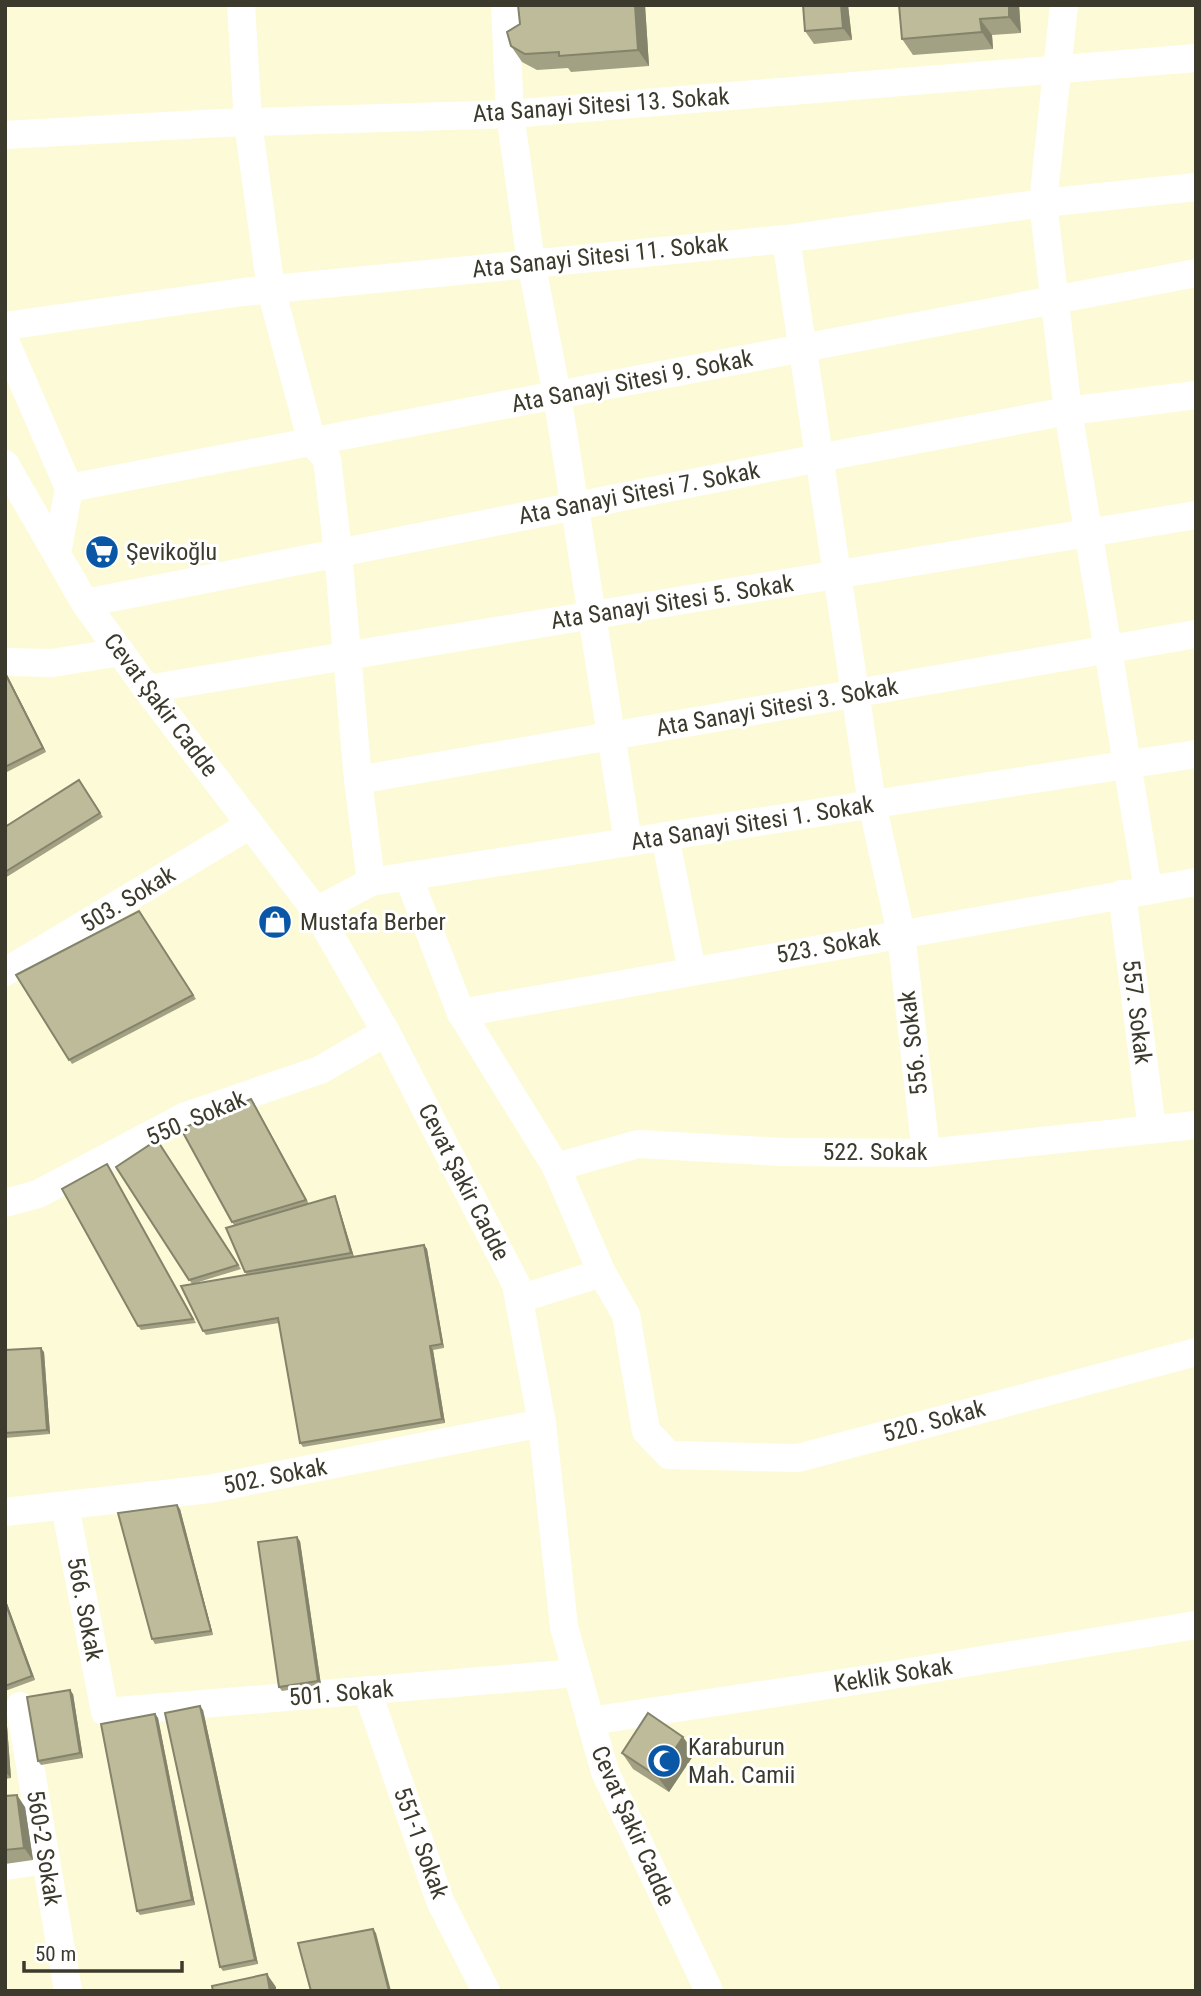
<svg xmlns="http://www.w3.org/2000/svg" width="1201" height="1996" viewBox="0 0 1201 1996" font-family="'Roboto Condensed',sans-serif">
	<rect width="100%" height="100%" fill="#fdfbd7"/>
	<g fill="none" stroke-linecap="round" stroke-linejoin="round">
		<g stroke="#fff" stroke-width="28">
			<polyline points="241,5 248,122 271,290 312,442 327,459 338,552 358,780 371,882"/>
			<polyline points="505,5 510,114 531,262 557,395 628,842"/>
			<polyline points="1064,5 1043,203 1068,411 1148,889"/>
			<polyline points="5,135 220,123 510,114 1196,58"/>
			<polyline points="786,239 872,804 901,933 926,1153"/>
			<polyline points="5,326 243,292 786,239 1043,203 1196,187"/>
			<polyline points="5,341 69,488 57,554"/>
			<polyline points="5,464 85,603 147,689 316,911 386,1032 516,1284 542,1423 564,1627 605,1772 709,1991"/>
			<polyline points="69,488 1196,273"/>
			<polyline points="85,603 819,458 1068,411 1196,395"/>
			<polyline points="5,662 52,663 121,652"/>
			<polyline points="147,689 1196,515"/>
			<polyline points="358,780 1196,634"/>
			<polyline points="665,836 692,971"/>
			<polyline points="408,876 461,1013 556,1167 602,1273 519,1299"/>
			<polyline points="1122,894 1152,1129"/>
			<polyline points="316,911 371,882 1196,754"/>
			<polyline points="5,972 250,825"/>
			<polyline points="461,1013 1196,882"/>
			<polyline points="556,1167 638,1144 782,1152 926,1153 1196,1125"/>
			<polyline points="5,1203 38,1194 186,1116 320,1070 386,1032"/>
			<polyline points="602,1273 626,1315 646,1431 669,1455 798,1458 1196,1352"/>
			<polyline points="65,1506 105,1712 577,1673"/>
			<polyline points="5,1512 209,1489 542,1423"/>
			<polyline points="367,1690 440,1901 486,1991"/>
			<polyline points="20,1706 68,1991"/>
			<polyline points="590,1721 862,1680 1196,1625"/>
			<polyline points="5,1866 46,1860"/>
		</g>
	</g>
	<g fill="#a3a184">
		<polygon points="518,5 645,5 649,66 571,72 568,68 537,70 522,62 511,46 520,24"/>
		<polygon points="848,5 852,40 814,44 805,31"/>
		<polygon points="899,5 1019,5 1021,33 992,35 993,49 913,55 902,39"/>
		<polygon points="5,671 46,752 5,773"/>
		<polygon points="79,780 103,817 5,878 5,827"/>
		<polygon points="139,911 196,999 72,1064 16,975"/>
		<polygon points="254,1103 309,1204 335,1196 337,1201 354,1257 424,1245 427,1249 444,1348 433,1350 445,1423 303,1447 300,1443 279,1323 206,1335 203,1331 247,1275 245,1272 234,1225 232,1222"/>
		<polygon points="157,1140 241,1269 192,1284 116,1167"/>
		<polygon points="107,1164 196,1323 141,1330 138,1326"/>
		<polygon points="5,1350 44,1352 50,1434 5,1438"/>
		<polygon points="180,1509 213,1635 155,1644 152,1639"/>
		<polygon points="300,1541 321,1685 282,1691 279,1687"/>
		<polygon points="5,1598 35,1680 5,1691"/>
		<polygon points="73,1694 83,1758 41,1765 38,1761"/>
		<polygon points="203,1710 258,1964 223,1971 220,1967"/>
		<polygon points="155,1714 158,1718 195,1905 140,1915 137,1911"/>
		<polygon points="5,1723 7,1726 11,1778 5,1779"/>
		<polygon points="622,1753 695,1753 669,1792 633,1769"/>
		<polygon points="5,1796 25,1807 33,1860 5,1864"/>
	</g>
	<g fill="#84836b">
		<polygon points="635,5 645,5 649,66 638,50"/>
		<polygon points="841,5 848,5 852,40 843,28"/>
		<polygon points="1009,5 1019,5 1021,33 1009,17"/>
		<polygon points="980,19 992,35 993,49 982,32"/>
		<polygon points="5,671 46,752 43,748"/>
		<polygon points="335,1196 337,1201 354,1257 351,1253"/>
		<polygon points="424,1245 427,1249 444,1348 442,1344"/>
		<polygon points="430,1346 433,1350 445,1423 442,1419"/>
		<polygon points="41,1348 44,1352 50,1434 47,1430"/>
		<polygon points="177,1505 180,1509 213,1635 211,1631"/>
		<polygon points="297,1537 300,1541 321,1685 318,1681"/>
		<polygon points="5,1598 35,1680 32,1676 5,1602"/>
		<polygon points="70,1690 73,1694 83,1758 80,1753"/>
		<polygon points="200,1706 203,1710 258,1964 255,1960"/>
		<polygon points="155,1714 158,1718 195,1905 192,1900"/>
		<polygon points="5,1723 7,1726 11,1778 5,1771"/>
		<polygon points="683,1737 695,1753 669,1792 657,1776"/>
		<polygon points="17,1795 25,1807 33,1860 24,1848"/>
		<polygon points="373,1929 376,1933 391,1991 389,1991"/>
		<polygon points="267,1974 276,1987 276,1991 270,1991"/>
	</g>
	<g fill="#bdbb99" stroke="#84836b" stroke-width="2">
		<polygon points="518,5 635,5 638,50 559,56 559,52 525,54 511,46 507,32 520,24"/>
		<polygon points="803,5 841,5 843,28 805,31"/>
		<polygon points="899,5 1009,5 1009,17 980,19 982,32 902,39"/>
		<polygon points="5,673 43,748 5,767"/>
		<polygon points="79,780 100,813 5,872 5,827"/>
		<polygon points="139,911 193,995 69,1060 16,975"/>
		<polygon points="251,1099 306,1200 232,1222 181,1129"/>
		<polygon points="157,1140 238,1265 189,1280 116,1167"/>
		<polygon points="107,1164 193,1319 138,1326 62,1189"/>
		<polygon points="335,1196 351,1253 245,1272 226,1228"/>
		<polygon points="424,1245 442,1344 430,1346 442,1419 300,1443 278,1318 203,1331 181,1286"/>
		<polygon points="41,1348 47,1430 5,1433 5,1350"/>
		<polygon points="177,1505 211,1631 152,1639 118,1513"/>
		<polygon points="297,1537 318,1681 279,1687 258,1542"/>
		<polygon points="5,1602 32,1676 5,1686"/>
		<polygon points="70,1690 80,1753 38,1761 27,1697"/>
		<polygon points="200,1706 255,1960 220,1967 165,1713"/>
		<polygon points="648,1713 683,1737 657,1776 622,1753"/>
		<polygon points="155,1714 192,1900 137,1911 101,1724"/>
		<polygon points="17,1795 24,1848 5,1850 5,1796"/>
		<polygon points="373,1929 389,1991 311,1991 298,1943"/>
		<polygon points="267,1974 270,1991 213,1991 212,1986"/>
	</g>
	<defs>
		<g id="supermarket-disc" transform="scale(1.75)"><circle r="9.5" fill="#0a57a6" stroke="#fff"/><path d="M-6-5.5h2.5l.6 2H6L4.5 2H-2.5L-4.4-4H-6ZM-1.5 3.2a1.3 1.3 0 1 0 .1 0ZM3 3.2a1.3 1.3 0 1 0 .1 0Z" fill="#fff"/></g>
		<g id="shop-disc" transform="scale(1.75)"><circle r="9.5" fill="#0a57a6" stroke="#fff"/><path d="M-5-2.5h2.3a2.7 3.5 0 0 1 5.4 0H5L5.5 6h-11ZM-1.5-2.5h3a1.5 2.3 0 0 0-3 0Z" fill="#fff"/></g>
		<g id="mosque-disc" transform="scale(1.75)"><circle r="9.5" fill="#0a57a6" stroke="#fff"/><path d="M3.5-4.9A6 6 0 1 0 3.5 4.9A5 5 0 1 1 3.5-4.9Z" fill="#fff"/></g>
	</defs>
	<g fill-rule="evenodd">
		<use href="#supermarket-disc" x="102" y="552"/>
		<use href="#shop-disc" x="275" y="922"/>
		<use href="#mosque-disc" x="664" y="1761"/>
	</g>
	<g text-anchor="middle" stroke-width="6" stroke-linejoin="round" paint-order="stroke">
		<g font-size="24" fill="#3b3a2c" stroke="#fff">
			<text transform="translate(601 105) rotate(-4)" y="8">Ata Sanayi Sitesi 13. Sokak</text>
			<text transform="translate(600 256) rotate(-6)" y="8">Ata Sanayi Sitesi 11. Sokak</text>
			<text transform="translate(632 381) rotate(-11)" y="8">Ata Sanayi Sitesi 9. Sokak</text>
			<text transform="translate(639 493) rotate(-11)" y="8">Ata Sanayi Sitesi 7. Sokak</text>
			<text transform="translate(672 602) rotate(-9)" y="8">Ata Sanayi Sitesi 5. Sokak</text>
			<text transform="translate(161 705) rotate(53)" y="8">Cevat Şakir Cadde</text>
			<text transform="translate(777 707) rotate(-10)" y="8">Ata Sanayi Sitesi 3. Sokak</text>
			<text transform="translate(752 823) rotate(-9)" y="8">Ata Sanayi Sitesi 1. Sokak</text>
			<text transform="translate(128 899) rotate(-31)" y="8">503. Sokak</text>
			<text transform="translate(828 946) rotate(-10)" y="8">523. Sokak</text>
			<text transform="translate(1137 1012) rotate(83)" y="8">557. Sokak</text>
			<text transform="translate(913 1043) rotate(-97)" y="8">556. Sokak</text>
			<text transform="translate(196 1118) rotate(-23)" y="8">550. Sokak</text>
			<text x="875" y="1160">522. Sokak</text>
			<text transform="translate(464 1182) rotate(63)" y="8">Cevat Şakir Cadde</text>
			<text transform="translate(934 1421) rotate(-15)" y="8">520. Sokak</text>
			<text transform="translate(275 1476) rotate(-11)" y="8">502. Sokak</text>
			<text transform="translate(85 1609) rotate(79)" y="8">566. Sokak</text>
			<text transform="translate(893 1675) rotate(-9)" y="8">Keklik Sokak</text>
			<text transform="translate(341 1693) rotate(-5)" y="8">501. Sokak</text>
			<text transform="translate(633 1826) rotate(66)" y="8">Cevat Şakir Cadde</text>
			<text transform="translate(421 1843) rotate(70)" y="8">551-1 Sokak</text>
			<text transform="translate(44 1848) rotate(81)" y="8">560-2 Sokak</text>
		</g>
		<g font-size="24" fill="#3b3a2c" stroke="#fff" text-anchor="start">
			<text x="126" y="560">Şevikoğlu</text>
			<text x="300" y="930">Mustafa Berber</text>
			<text x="688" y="1755">Karaburun<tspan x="688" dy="28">Mah. Camii</tspan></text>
		</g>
	</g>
	<rect width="1201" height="1996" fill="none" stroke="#3b3a2c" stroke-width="14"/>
	<path d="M24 1961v10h158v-10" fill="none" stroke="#3b3a2c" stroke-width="3.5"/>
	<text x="35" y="1961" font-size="21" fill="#3b3a2c" stroke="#ffffff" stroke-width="5" paint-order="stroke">50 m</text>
</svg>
